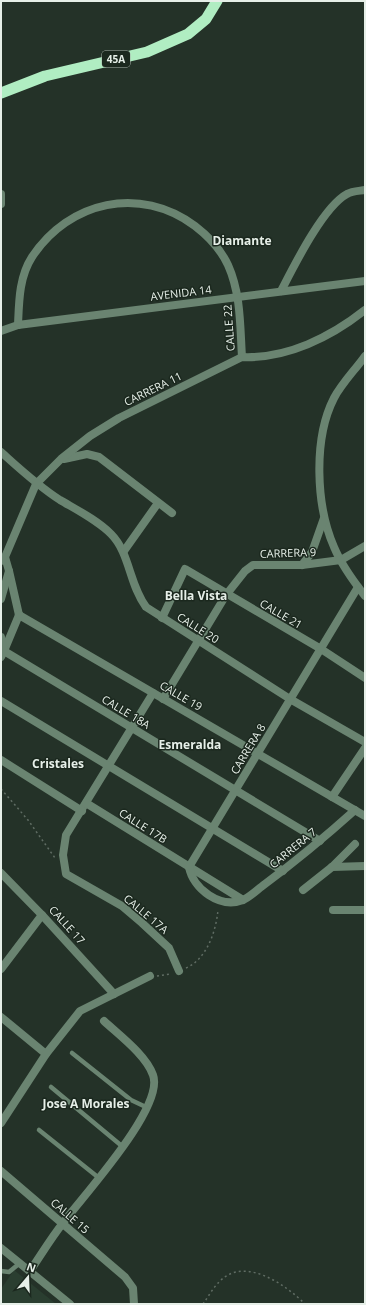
<svg xmlns="http://www.w3.org/2000/svg" width="366" height="1305" viewBox="0 0 366 1305" font-family="'Open Sans',sans-serif">
	<rect width="100%" height="100%" fill="#243228"/>
	<polygon fill="#2a3e30" points="14,1270 56,1304 1,1304 1,1289"/>
	<g fill="none" stroke-linecap="round" stroke-linejoin="round">
		<g stroke="#606d64" stroke-width="1.5" stroke-dasharray="2 3" stroke-linecap="butt">
			<polyline points="1,789 28,820 55,858"/>
			<path d="M186,968C207,959 216,931 218,910"/>
			<polyline points="157,976 171,974"/>
			<path d="M203,1304C208,1297 213,1288 219,1282C244,1255 286,1285 305,1304"/>
		</g>
		<g stroke="#6a8471" stroke-width="4.5">
			<polyline points="72,1053 131,1100 148,1108"/>
			<polyline points="51,1087 123,1147"/>
			<polyline points="39,1130 99,1178"/>
			<polyline points="1,1271 9,1272 20,1263"/>
		</g>
		<g stroke="#6a8471" stroke-width="8">
			<polyline points="1,194 1,204"/>
			<path d="M281,291C294,266 323,207 347,194C352,191 359,191 365,190"/>
			<path d="M18,325C19,302 19,277 32,257C69,201 140,185 195,226C208,236 221,250 228,265C241,294 240,326 242,357"/>
			<polyline points="1,331 18,325 365,281"/>
			<path d="M365,356C355,370 342,383 334,398C313,439 316,506 334,547C341,564 354,582 365,596"/>
			<path d="M1,452C20,469 38,486 60,500C77,510 97,520 111,534C130,553 129,584 146,607L290,699L365,742"/>
			<polyline points="64,459 87,454 99,457 172,513"/>
			<polyline points="124,551 158,503"/>
			<path d="M1,561L5,557L36,484L61,459L90,436L119,418L242,357C287,359 331,337 365,310"/>
			<polyline points="302,565 312,552 324,518"/>
			<polyline points="9,571 19,615"/>
			<polyline points="1,599 9,571 5,557"/>
			<polyline points="19,615 4,651 320,841"/>
			<polyline points="19,615 365,816"/>
			<polyline points="162,618 185,569 321,649 365,678"/>
			<polyline points="1,637 4,651 1,657"/>
			<polyline points="153,693 66,835 63,855 66,874 122,906 142,923 169,948 179,971"/>
			<polyline points="163,699 226,595 245,571 253,565 302,565 341,560 365,546"/>
			<polyline points="1,701 283,871"/>
			<polyline points="1,760 82,811"/>
			<polyline points="332,797 365,748"/>
			<polyline points="86,803 243,900"/>
			<polyline points="189,867 358,587"/>
			<path d="M189,867C193,889 220,909 243,900C250,897 258,889 265,884C296,861 326,836 355,810"/>
			<polyline points="332,867 365,866"/>
			<polyline points="1,873 42,915 114,994"/>
			<polyline points="303,890 332,867 355,844"/>
			<polyline points="333,910 365,910"/>
			<polyline points="1,969 42,915"/>
			<polyline points="1,1017 46,1054"/>
			<polyline points="1,1123 46,1054 80,1011 150,976"/>
			<polyline points="1,1171 125,1277 133,1288 134,1304"/>
			<path d="M30,1271C41,1255 51,1238 63,1223C83,1196 165,1107 153,1075C146,1055 119,1035 104,1021"/>
		</g>
		<polyline stroke="#6a8471" stroke-width="8" points="1,1248 70,1304"/>
		<polyline stroke="#b0edc2" stroke-width="11" points="1,93 45,76 147,52 188,34 206,19 217,1"/>
	</g>
	<g text-anchor="middle" stroke-width="3" stroke-linejoin="round" paint-order="stroke">
		<rect fill="#1b281e" stroke="#a9b3ab" stroke-width="1" x="102" y="51" width="28" height="16" rx="3"/>
		<g font-size="10" font-weight="bold" fill="#e6efe8">
			<text x="116" y="63">45A</text>
		</g>
		<g font-size="11" fill="#e6efe8" stroke="#1b281e">
			<text transform="translate(181 293) rotate(-7)" y="4">AVENIDA 14</text>
			<text transform="translate(229 328) rotate(-94)" y="4">CALLE 22</text>
			<text transform="translate(153 389) rotate(-26)" y="4">CARRERA 11</text>
			<text transform="translate(288 553) rotate(-2)" y="4">CARRERA 9</text>
			<text transform="translate(281 614) rotate(30)" y="4">CALLE 21</text>
			<text transform="translate(198 628) rotate(32)" y="4">CALLE 20</text>
			<text transform="translate(181 696) rotate(30)" y="4">CALLE 19</text>
			<text transform="translate(126 712) rotate(31)" y="4">CALLE 18A</text>
			<text transform="translate(248 749) rotate(-59)" y="4">CARRERA 8</text>
			<text transform="translate(143 826) rotate(32)" y="4">CALLE 17B</text>
			<text transform="translate(293 848) rotate(-39)" y="4">CARRERA 7</text>
			<text transform="translate(146 914) rotate(40)" y="4">CALLE 17A</text>
			<text transform="translate(67 925) rotate(48)" y="4">CALLE 17</text>
			<text transform="translate(70 1216) rotate(41)" y="4">CALLE 15</text>
		</g>
		<g font-size="12" font-weight="bold" fill="#e6efe8" stroke="#1b281e">
			<text x="242" y="245">Diamante</text>
			<text x="196" y="600">Bella Vista</text>
			<text x="190" y="749">Esmeralda</text>
			<text x="58" y="768">Cristales</text>
			<text x="86" y="1108">Jose A Morales</text>
		</g>
	</g>
	<rect width="366" height="1305" fill="none" stroke="#e6efe8" stroke-width="4"/>
	<g transform="translate(28 1277) rotate(19)" stroke="#1b281e" stroke-width="3" paint-order="stroke">
	<path d="M0-3L7 15L0 10L-7 15Z" fill="#e6efe8"/>
	<text y="-6" font-size="11" font-weight="bold" text-anchor="middle" fill="#e6efe8">N</text>
	</g>
</svg>
